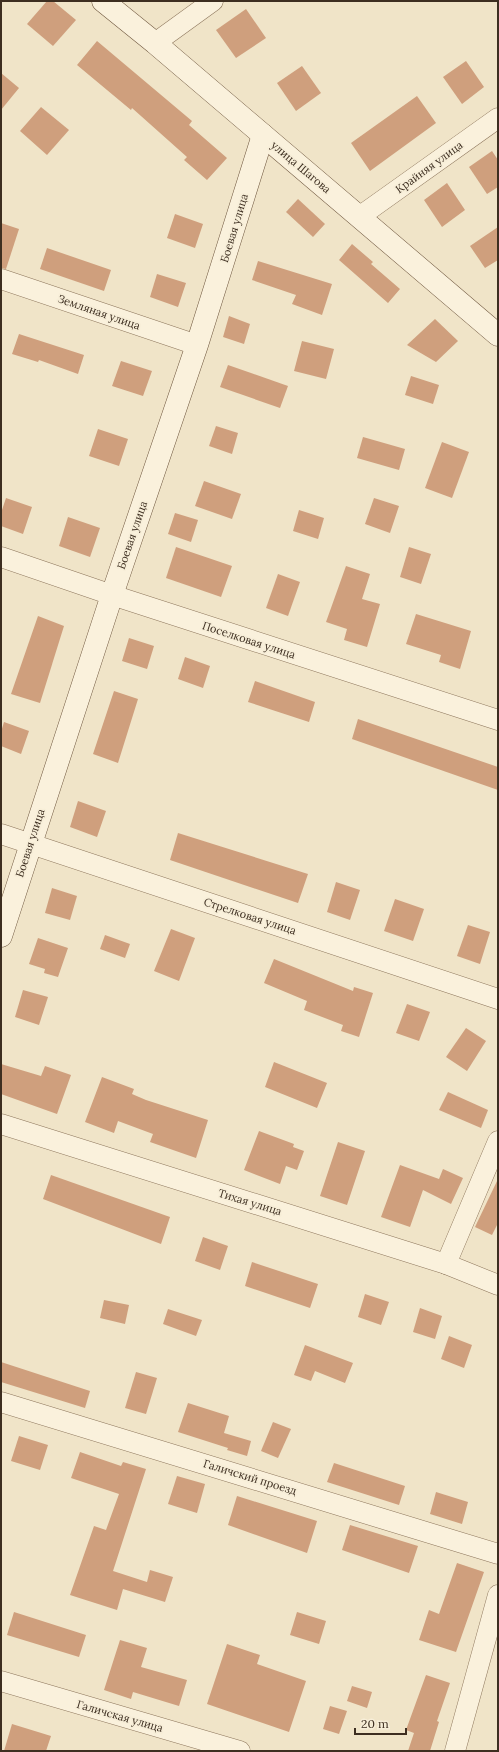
<svg xmlns="http://www.w3.org/2000/svg" width="499" height="1752" viewBox="0 0 499 1752" font-family="Lora,serif">
	<rect width="100%" height="100%" fill="#f0e4c8"/>
	<g fill="#cf9f7d">
		<polygon points="47,1 53,1 76,20 53,46 27,24"/>
		<polygon points="246,9 266,38 236,58 216,30"/>
		<polygon points="97,41 192,121 189,125 227,158 207,180 184,160 187,157 132,108 131,110 77,65"/>
		<polygon points="466,61 484,87 462,104 443,77"/>
		<polygon points="302,66 321,93 296,111 277,83"/>
		<polygon points="1,73 19,88 1,110"/>
		<polygon points="417,96 436,123 370,171 351,143"/>
		<polygon points="41,107 69,130 47,155 20,131"/>
		<polygon points="492,151 498,160 498,187 487,194 469,167"/>
		<polygon points="447,183 465,210 442,227 424,200"/>
		<polygon points="298,199 325,224 313,237 286,212"/>
		<polygon points="175,214 203,224 195,248 167,238"/>
		<polygon points="1,223 19,229 6,269 1,268"/>
		<polygon points="498,227 498,260 485,268 470,246"/>
		<polygon points="352,244 373,262 371,264 400,289 388,303 339,260"/>
		<polygon points="47,248 111,270 104,291 40,269"/>
		<polygon points="258,261 332,284 322,315 292,304 296,295 252,280"/>
		<polygon points="157,274 186,283 178,307 150,297"/>
		<polygon points="229,316 250,324 244,344 223,337"/>
		<polygon points="435,319 458,341 436,362 407,345"/>
		<polygon points="19,334 84,355 78,374 39,360 38,362 12,354"/>
		<polygon points="302,341 334,349 326,379 294,371"/>
		<polygon points="121,361 152,371 143,396 112,386"/>
		<polygon points="228,365 288,386 280,408 220,387"/>
		<polygon points="411,376 439,385 433,404 405,395"/>
		<polygon points="216,426 238,433 232,454 209,446"/>
		<polygon points="98,429 128,439 119,466 89,456"/>
		<polygon points="363,437 405,449 399,470 357,458"/>
		<polygon points="442,442 469,452 452,498 425,488"/>
		<polygon points="204,481 241,494 232,519 195,506"/>
		<polygon points="6,498 32,507 23,534 1,526 1,513"/>
		<polygon points="374,498 399,506 390,533 365,524"/>
		<polygon points="299,510 324,518 318,539 293,531"/>
		<polygon points="175,513 198,520 191,542 168,534"/>
		<polygon points="68,517 100,528 90,557 59,546"/>
		<polygon points="176,547 232,566 221,597 166,578"/>
		<polygon points="409,547 431,554 421,584 400,577"/>
		<polygon points="346,566 370,574 362,599 380,604 367,647 344,640 347,629 326,622"/>
		<polygon points="278,574 300,582 288,616 266,608"/>
		<polygon points="416,614 471,631 460,669 439,662 441,655 406,644"/>
		<polygon points="38,616 64,626 40,703 11,694"/>
		<polygon points="129,638 154,646 147,669 122,661"/>
		<polygon points="185,657 210,666 203,688 178,679"/>
		<polygon points="255,681 315,702 309,722 248,702"/>
		<polygon points="114,691 138,699 118,763 93,754"/>
		<polygon points="358,719 498,767 498,790 352,739"/>
		<polygon points="4,722 29,731 21,754 1,746 1,732"/>
		<polygon points="78,801 106,811 97,837 70,827"/>
		<polygon points="178,833 308,874 298,903 170,860"/>
		<polygon points="336,882 360,890 350,920 327,912"/>
		<polygon points="52,888 77,896 70,920 45,913"/>
		<polygon points="395,899 424,909 413,941 384,931"/>
		<polygon points="468,925 490,932 480,964 457,956"/>
		<polygon points="171,929 195,938 179,981 154,971"/>
		<polygon points="105,935 130,944 125,958 100,949"/>
		<polygon points="38,938 68,948 58,977 44,973 45,969 29,964"/>
		<polygon points="274,959 353,991 354,987 373,993 359,1037 341,1031 343,1025 304,1010 307,1001 264,983"/>
		<polygon points="23,990 48,997 39,1025 15,1017"/>
		<polygon points="407,1004 430,1012 419,1041 396,1033"/>
		<polygon points="466,1028 486,1041 467,1071 446,1057"/>
		<polygon points="274,1062 327,1083 317,1108 265,1087"/>
		<polygon points="1,1064 41,1076 45,1066 71,1075 57,1114 1,1094"/>
		<polygon points="102,1077 134,1089 132,1094 146,1100 208,1120 196,1158 150,1142 153,1134 118,1121 114,1133 85,1122"/>
		<polygon points="448,1092 488,1110 481,1128 439,1110"/>
		<polygon points="259,1131 294,1144 293,1147 304,1151 297,1170 286,1166 280,1184 244,1170"/>
		<polygon points="338,1142 365,1151 347,1205 320,1196"/>
		<polygon points="400,1165 439,1179 443,1169 463,1178 451,1204 423,1190 410,1227 381,1217"/>
		<polygon points="51,1175 170,1217 161,1244 43,1199"/>
		<polygon points="498,1179 498,1223 492,1235 475,1227"/>
		<polygon points="203,1237 228,1246 220,1270 195,1261"/>
		<polygon points="252,1262 318,1284 310,1308 245,1286"/>
		<polygon points="365,1294 389,1302 381,1325 358,1317"/>
		<polygon points="104,1300 129,1305 125,1324 100,1318"/>
		<polygon points="420,1308 442,1316 435,1339 413,1332"/>
		<polygon points="168,1309 202,1320 196,1336 163,1324"/>
		<polygon points="449,1336 472,1345 464,1368 441,1359"/>
		<polygon points="305,1345 353,1363 345,1383 315,1371 311,1381 294,1375"/>
		<polygon points="1,1362 90,1391 85,1408 1,1382"/>
		<polygon points="136,1372 157,1378 146,1414 125,1408"/>
		<polygon points="188,1403 229,1416 224,1433 251,1441 247,1456 227,1450 228,1448 178,1432"/>
		<polygon points="273,1422 291,1429 278,1458 261,1451"/>
		<polygon points="19,1436 48,1445 40,1470 11,1461"/>
		<polygon points="80,1452 121,1466 123,1462 146,1469 113,1571 147,1582 150,1570 173,1577 165,1602 123,1589 117,1610 70,1595 94,1526 106,1530 119,1494 71,1478"/>
		<polygon points="334,1463 405,1486 399,1505 327,1482"/>
		<polygon points="177,1476 205,1484 197,1513 168,1504"/>
		<polygon points="436,1492 468,1502 462,1524 430,1514"/>
		<polygon points="237,1496 317,1521 307,1553 228,1525"/>
		<polygon points="350,1525 418,1546 409,1573 342,1550"/>
		<polygon points="457,1563 484,1572 456,1652 419,1640 429,1610 439,1614"/>
		<polygon points="14,1612 86,1635 79,1657 7,1635"/>
		<polygon points="297,1612 326,1621 319,1644 290,1635"/>
		<polygon points="120,1640 147,1648 141,1667 187,1680 179,1706 133,1692 131,1699 104,1690"/>
		<polygon points="227,1644 260,1655 257,1664 306,1681 289,1732 207,1704"/>
		<polygon points="426,1675 450,1683 437,1721 439,1722 430,1751 408,1751 414,1733 406,1730"/>
		<polygon points="352,1686 372,1692 367,1708 347,1701"/>
		<polygon points="330,1706 347,1711 339,1734 323,1729"/>
		<polygon points="12,1724 51,1736 46,1751 4,1751"/>
	</g>
	<g fill="none" stroke-linecap="round" stroke-linejoin="round">
		<g stroke="#8d765c" stroke-width="21">
			<g id="street">
				<polyline points="155,43 213,1"/>
				<polyline points="359,217 498,118"/>
				<polyline points="1,279 197,345"/>
				<polyline points="1,557 112,595 498,720"/>
				<polyline points="1,834 498,999"/>
				<polyline points="1,1124 446,1264 498,1285"/>
				<polyline points="446,1264 498,1141"/>
				<polyline points="1,1402 498,1554"/>
				<polyline points="1,1681 240,1751"/>
				<polyline points="455,1751 498,1595"/>
			</g>
		</g>
		<g stroke="#6f573f" stroke-width="23">
			<g id="secondary">
				<polyline points="103,1 155,43 498,335"/>
				<polyline points="1,936 112,595 197,345 263,135"/>
			</g>
		</g>
		<use href="#street" stroke="#faf1dc" stroke-width="20"/>
		<use href="#secondary" stroke="#faf1dc" stroke-width="22"/>
	</g>
	<g text-anchor="middle" stroke-width="3.5" stroke-linejoin="round" paint-order="stroke">
		<g font-size="11" fill="#3d2e20" stroke="#f7eed8">
			<text transform="translate(301 167) rotate(40)" y="4">улица Шагова</text>
			<text transform="translate(429 167) rotate(-36)" y="4">Крайняя улица</text>
			<text transform="translate(234 228) rotate(-73)" y="4">Боевая улица</text>
			<text transform="translate(99 312) rotate(19)" y="4">Земляная улица</text>
			<text transform="translate(132 535) rotate(-71)" y="4">Боевая улица</text>
			<text transform="translate(249 640) rotate(18)" y="4">Поселковая улица</text>
			<text transform="translate(30 843) rotate(-72)" y="4">Боевая улица</text>
			<text transform="translate(250 916) rotate(18)" y="4">Стрелковая улица</text>
			<text transform="translate(250 1202) rotate(17)" y="4">Тихая улица</text>
			<text transform="translate(250 1477) rotate(17)" y="4">Галичский проезд</text>
			<text transform="translate(120 1716) rotate(16)" y="4">Галичская улица</text>
		</g>
	</g>
	<rect width="499" height="1752" fill="none" stroke="#3d2e20" stroke-width="4"/>
	<path d="M355 1728v6h51v-6" fill="none" stroke="#3d2e20" stroke-width="2"/>
	<text x="361" y="1728" font-size="12" fill="#3d2e20" stroke="#f7eed8" stroke-width="3" paint-order="stroke">20 m</text>
</svg>
